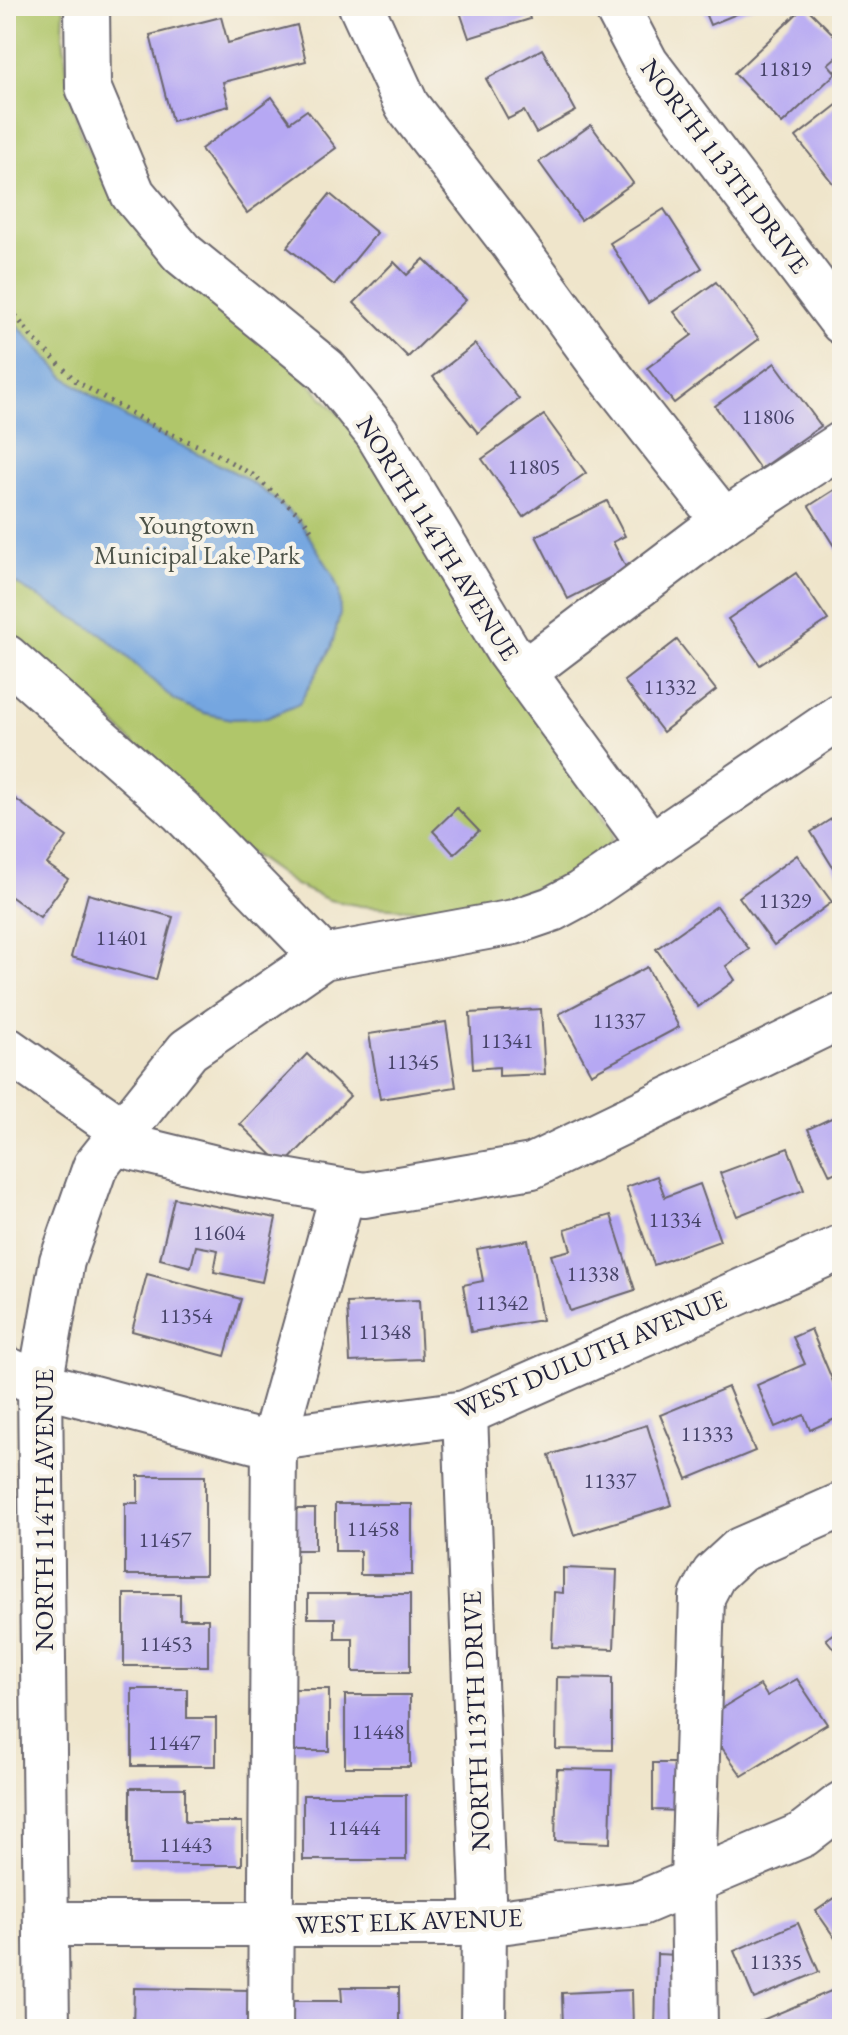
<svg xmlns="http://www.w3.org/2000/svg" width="848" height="2035" viewBox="0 0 848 2035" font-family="'EB Garamond',serif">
	<rect width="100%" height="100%" fill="#f7f3e8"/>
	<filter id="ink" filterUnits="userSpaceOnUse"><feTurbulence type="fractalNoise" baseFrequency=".0125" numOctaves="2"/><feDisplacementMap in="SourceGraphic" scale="16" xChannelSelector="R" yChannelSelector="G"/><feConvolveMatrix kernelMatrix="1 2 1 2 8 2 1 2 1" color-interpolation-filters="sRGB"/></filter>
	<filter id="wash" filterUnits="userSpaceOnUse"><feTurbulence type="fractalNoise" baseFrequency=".006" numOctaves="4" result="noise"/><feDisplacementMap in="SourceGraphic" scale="32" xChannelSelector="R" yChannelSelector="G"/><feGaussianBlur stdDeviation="1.8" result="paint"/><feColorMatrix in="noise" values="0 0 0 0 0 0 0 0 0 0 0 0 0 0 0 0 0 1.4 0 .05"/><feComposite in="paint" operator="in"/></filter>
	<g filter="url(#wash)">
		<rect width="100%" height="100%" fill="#efe5cb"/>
		<polygon fill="#b0c66a" stroke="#697452" stroke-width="2" points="6,6 64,6 63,34 69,89 81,134 105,184 290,363 351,427 612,829 612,839 604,855 567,876 495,903 420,910 361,906 329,900 295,885 219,831 98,707 59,672 6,635"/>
		<polygon fill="#74a6e0" stroke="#4b648e" stroke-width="2" points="6,313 66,378 128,419 242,476 272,497 300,522 332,573 339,591 340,614 331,648 299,704 267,718 231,719 204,713 175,701 102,634 6,578"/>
		<g id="blocks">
			<g fill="#b6a8f3">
				<polygon points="458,6 526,6 530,19 469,38"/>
				<polygon points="702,6 756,6 710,25"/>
				<polygon points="805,6 842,43 842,52 828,64 836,73 782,124 734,73"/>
				<polygon points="221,17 228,43 297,25 306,61 223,82 229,106 172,121 150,35"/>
				<polygon points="542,49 576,111 536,133 524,111 508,119 486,79"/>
				<polygon points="272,97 290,122 307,110 336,148 247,213 201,149"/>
				<polygon points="838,104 842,108 842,191 840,192 796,137"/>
				<polygon points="591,125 633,183 581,220 539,162"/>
				<polygon points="330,194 377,233 334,285 287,247"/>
				<polygon points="664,209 702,268 648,303 610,243"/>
				<polygon points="424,259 466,300 408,357 354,303 394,262 407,275"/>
				<polygon points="716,282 759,339 674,403 647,368 692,335 674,312"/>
				<polygon points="475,344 519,399 478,433 433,377"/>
				<polygon points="775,363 821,426 760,469 715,406"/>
				<polygon points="544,415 586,473 523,517 482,459"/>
				<polygon points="842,485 842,559 809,506"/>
				<polygon points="607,501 625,536 613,542 627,569 568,599 536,536"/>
				<polygon points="796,573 828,620 760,665 728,619"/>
				<polygon points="677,640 716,690 663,732 624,681"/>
				<polygon points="6,792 67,837 47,864 68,879 40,917 6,893"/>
				<polygon points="457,808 479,831 454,854 433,831"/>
				<polygon points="842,812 842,882 811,832"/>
				<polygon points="797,855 832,902 774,945 739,897"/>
				<polygon points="88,894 173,917 156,980 71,957"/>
				<polygon points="717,906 749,949 726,966 735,980 698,1007 656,949"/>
				<polygon points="647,967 679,1027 591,1074 559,1014"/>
				<polygon points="541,1009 545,1074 499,1076 499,1067 473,1069 470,1013"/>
				<polygon points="446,1022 456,1087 380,1099 369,1034"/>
				<polygon points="307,1054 350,1096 283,1166 240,1124"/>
				<polygon points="842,1113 842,1169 830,1175 808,1129"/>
				<polygon points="788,1148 804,1190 737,1216 720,1173"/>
				<polygon points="657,1176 665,1197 700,1184 720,1241 654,1265 626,1187"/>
				<polygon points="174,1198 276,1218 262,1282 214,1272 218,1250 196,1246 191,1267 160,1259"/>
				<polygon points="611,1215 635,1290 570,1311 551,1255 571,1250 565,1229"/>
				<polygon points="528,1240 542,1320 471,1332 463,1285 483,1281 477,1249"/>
				<polygon points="147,1274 241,1299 225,1356 132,1331"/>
				<polygon points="419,1300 422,1359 350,1362 347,1303"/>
				<polygon points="811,1329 842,1403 842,1416 810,1430 804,1415 775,1427 757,1385 805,1364 793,1337"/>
				<polygon points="728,1387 755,1451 687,1479 660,1415"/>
				<polygon points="647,1425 672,1505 574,1535 549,1455"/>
				<polygon points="138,1476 205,1476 205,1575 125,1575 125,1503 138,1503"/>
				<polygon points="335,1504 412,1504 412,1575 360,1575 360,1551 335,1551"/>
				<rect x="287" y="1509" width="28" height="41"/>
				<polygon points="563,1568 617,1570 614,1649 552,1647 554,1592 563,1593"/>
				<polygon points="124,1594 180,1594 180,1619 208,1619 208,1666 124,1666"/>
				<polygon points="308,1594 410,1594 410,1672 353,1672 353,1639 335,1639 335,1618 308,1618"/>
				<polygon points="842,1627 842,1659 826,1639"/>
				<polygon points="557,1677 612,1678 612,1750 556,1749"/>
				<polygon points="797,1679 827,1724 742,1776 720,1745 718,1711 760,1685 767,1696"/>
				<polygon points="132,1689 187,1689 187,1718 216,1718 216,1766 132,1766"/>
				<rect x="291" y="1689" width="38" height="62"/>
				<rect x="345" y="1695" width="65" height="72"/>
				<polygon points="653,1763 683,1763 683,1811 653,1810"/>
				<polygon points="557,1769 612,1770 610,1843 555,1841"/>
				<polygon points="130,1788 185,1788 185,1822 242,1822 242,1865 130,1865"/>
				<rect x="303" y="1795" width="103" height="65"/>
				<polygon points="842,1893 842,1948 816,1911"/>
				<polygon points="798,1923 819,1972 754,1999 734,1951"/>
				<polygon points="657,1954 678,1955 677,2029 655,2029"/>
				<polygon points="341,1987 399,1987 399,2029 281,2029 281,2001 342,2001"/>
				<polygon points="134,1988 251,1990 250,2029 133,2029"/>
				<polygon points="838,1988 842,1998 842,2029 764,2029 760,2021"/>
				<polygon points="632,1990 633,2029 563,2029 562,1993"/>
			</g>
		</g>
	</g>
	<g filter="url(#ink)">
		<use href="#blocks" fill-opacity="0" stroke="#6a666d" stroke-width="2"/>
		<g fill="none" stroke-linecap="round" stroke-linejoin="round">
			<g stroke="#6a666d" stroke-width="48">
				<g id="minor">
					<polyline points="87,6 88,87 133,194 182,253 326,370 377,433 508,651 651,846"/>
					<polyline points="361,6 407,106 511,241 605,370 724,521 523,673"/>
					<polyline points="616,6 646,63 842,322"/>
					<polyline points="724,521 842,444"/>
					<polyline points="6,657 181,811 323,957"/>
					<polyline points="6,1049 123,1131"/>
					<polyline points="114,1143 228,1171 364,1195 532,1166 842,1016"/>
					<polyline points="6,1369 40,1384 255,1441 465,1413 842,1247"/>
					<polyline points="465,1413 484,1924 483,2029"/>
					<polyline points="47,1924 484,1924 641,1903 802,1835 842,1804"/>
					<polyline points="47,2029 40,1384 62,1261 95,1167 188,1050 323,957 514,922 552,909 580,894 842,715"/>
					<polyline points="270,2029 274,1439 343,1192"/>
					<polyline points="695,2029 693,1881 702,1597 714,1574 740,1550 842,1505"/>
				</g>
			</g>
			<polyline stroke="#6a666d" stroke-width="5" stroke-dasharray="2 6" stroke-linecap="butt" points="6,303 31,336 77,382 155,427 213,452 253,475 302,517 314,534"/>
			<use href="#minor" stroke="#fff" stroke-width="44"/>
		</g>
	</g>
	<g text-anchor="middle" stroke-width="8" stroke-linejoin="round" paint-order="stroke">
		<g font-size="22" fill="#474469">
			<text x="785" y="76">11819</text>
			<text x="768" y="424">11806</text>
			<text x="534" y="474">11805</text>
			<text x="670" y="694">11332</text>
			<text x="785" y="908">11329</text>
			<text x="122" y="945">11401</text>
			<text x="619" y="1028">11337</text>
			<text x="507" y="1048">11341</text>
			<text x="413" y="1069">11345</text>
			<text x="675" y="1227">11334</text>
			<text x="219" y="1240">11604</text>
			<text x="593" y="1281">11338</text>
			<text x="502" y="1310">11342</text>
			<text x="186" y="1323">11354</text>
			<text x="385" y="1339">11348</text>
			<text x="707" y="1441">11333</text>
			<text x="610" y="1488">11337</text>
			<text x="373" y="1536">11458</text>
			<text x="165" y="1547">11457</text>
			<text x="166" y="1651">11453</text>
			<text x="378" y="1739">11448</text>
			<text x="174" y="1750">11447</text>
			<text x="354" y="1835">11444</text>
			<text x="186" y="1852">11443</text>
			<text x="776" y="1969">11335</text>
		</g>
		<g font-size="26" fill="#22223b" stroke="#f7f3e8">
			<text transform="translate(725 166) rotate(53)" y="9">NORTH 113TH DRIVE</text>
			<text transform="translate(438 538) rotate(58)" y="9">NORTH 114TH AVENUE</text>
			<text transform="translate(591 1354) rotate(-23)" y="9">WEST DULUTH AVENUE</text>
			<text transform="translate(44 1510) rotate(-90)" y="9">NORTH 114TH AVENUE</text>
			<text transform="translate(476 1721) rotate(-92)" y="9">NORTH 113TH DRIVE</text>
			<text transform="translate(409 1921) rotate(-2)" y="9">WEST ELK AVENUE</text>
		</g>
		<g font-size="26" fill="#4d5349" stroke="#f7f3e8">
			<text x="197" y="534">Youngtown<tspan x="197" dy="30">Municipal Lake Park</tspan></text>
		</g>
	</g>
	<rect width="848" height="2035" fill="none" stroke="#f7f3e8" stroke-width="32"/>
</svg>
